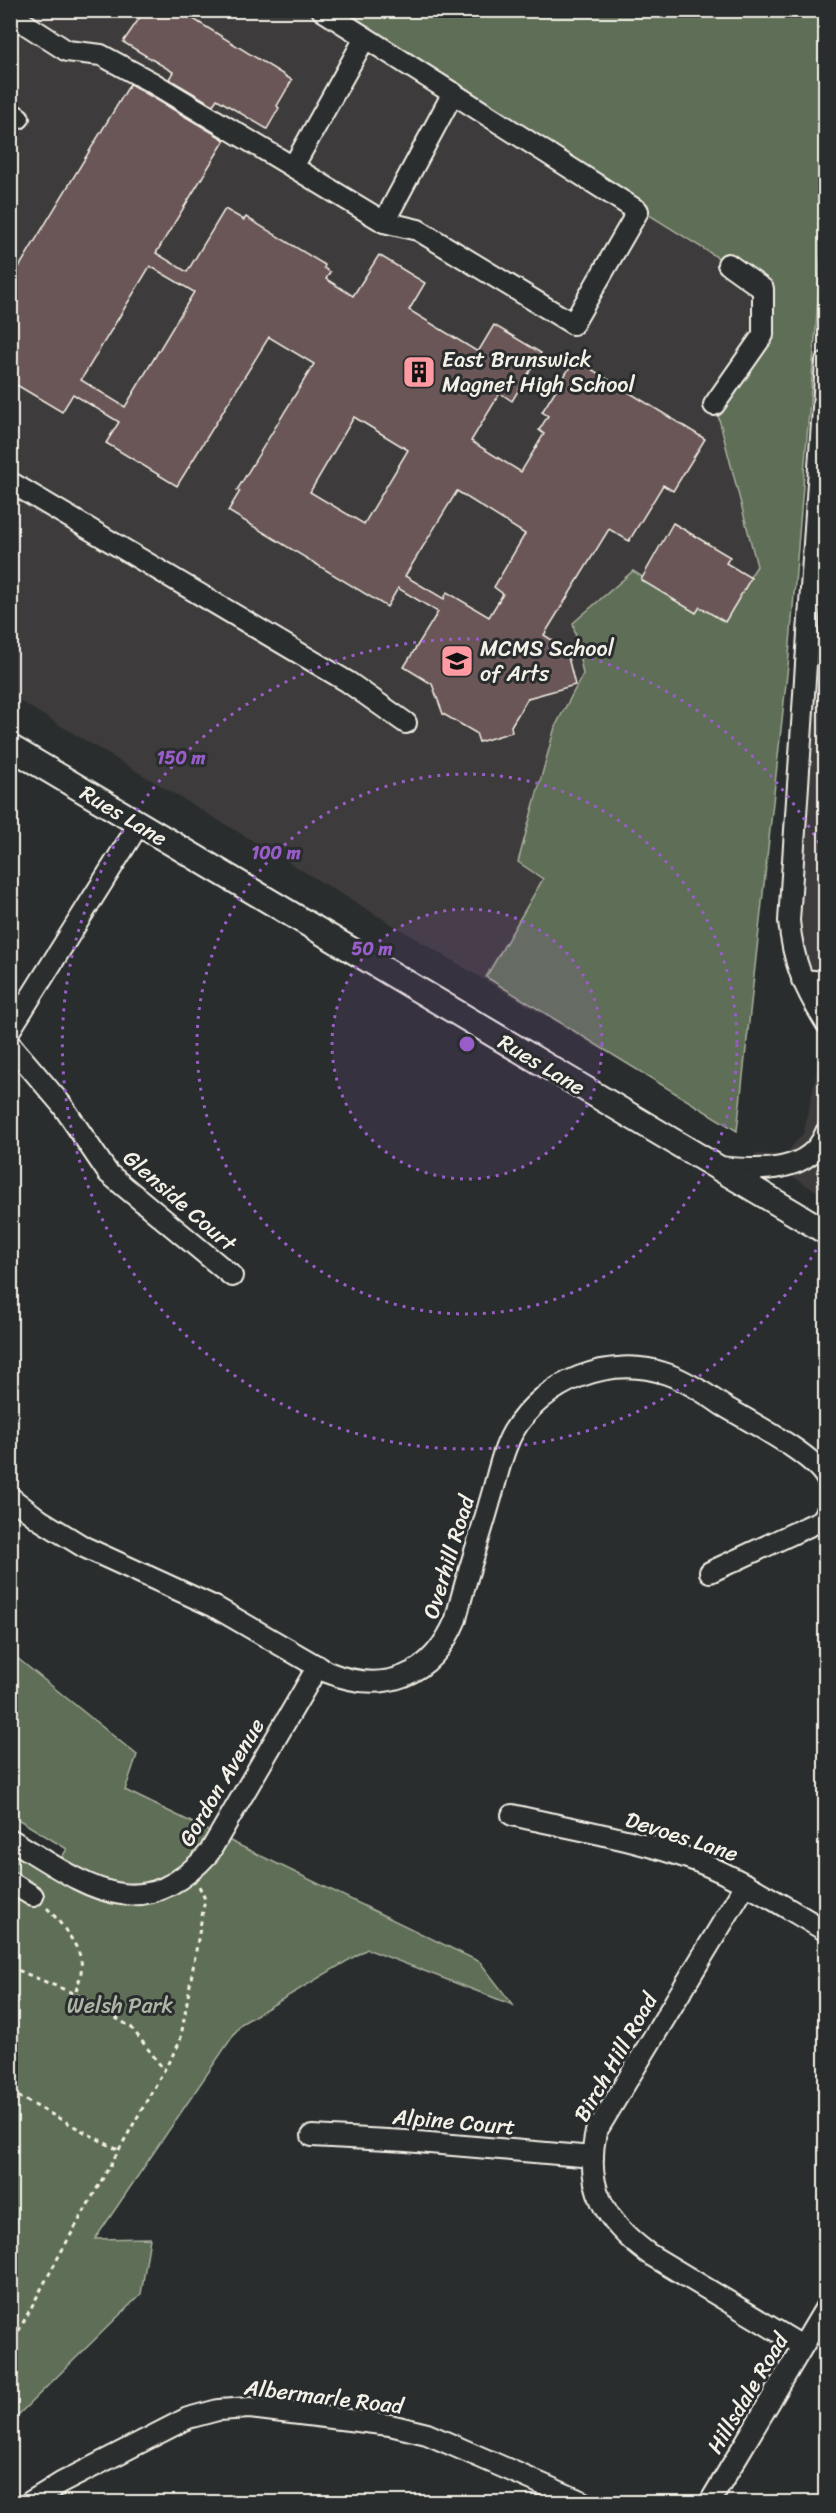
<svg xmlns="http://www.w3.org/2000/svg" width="836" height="2513" viewBox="0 0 836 2513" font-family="Sriracha,sans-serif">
	<rect width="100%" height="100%" fill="#2a2d2e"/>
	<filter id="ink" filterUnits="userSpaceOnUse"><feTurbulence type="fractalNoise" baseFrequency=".0167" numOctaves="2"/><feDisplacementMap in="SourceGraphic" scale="12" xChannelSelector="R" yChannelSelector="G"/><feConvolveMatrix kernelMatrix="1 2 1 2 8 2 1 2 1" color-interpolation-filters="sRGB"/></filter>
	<g filter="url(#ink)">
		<g fill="#3d3a3a">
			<polygon points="11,11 825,11 825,55 737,1131 11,696"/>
			<polygon points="825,362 825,1023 795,964"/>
			<polygon points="825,1031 825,1196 754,1154 785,1155 804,1132"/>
		</g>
		<g fill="#5e6e56" stroke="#a9b09f" stroke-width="1.5">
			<polygon points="322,11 825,11 826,178 816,328 789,656 737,1131 486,977 543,879 518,862 555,727 583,674 573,623 633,571 696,611 700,606 723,619 757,566 717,411 763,335 763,289 728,264"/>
			<polygon points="11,1653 137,1755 125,1790 480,1962 513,2005 367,1949 241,2024 95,2239 150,2238 141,2294 11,2422 10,1839 56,1867 67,1849 11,1815"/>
		</g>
		<g fill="#6a5756" stroke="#f4f1e8" stroke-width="1.5" fill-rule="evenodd">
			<polygon points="145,10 179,10 292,80 277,106 279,108 267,129 217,99 213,105 169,79 173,72 123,42"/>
			<path d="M130,84L225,140L156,253L187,272L225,209L244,220L246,217L325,265L324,268L330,272L326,279L353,296L379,255L425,283L409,310L478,352L494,325L541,353L512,401L500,393L471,441L521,472L544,434L539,430L548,416L542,412L575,359L705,439L673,491L663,485L629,541L609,529L544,635L566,649L575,685L528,698L511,726L512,732L479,742L476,733L443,714L432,684L404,667L438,612L398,588L387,607L228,511L240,491L237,490L314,364L269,337L177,486L106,443L119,422L73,394L62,412L10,381V282ZM150,266L194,292L125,407L81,380ZM354,417L408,450L364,524L310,492ZM457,491L525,534L494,587L503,594L489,617L447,592L444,599L405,576Z"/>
			<polygon points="673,523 730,557 726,563 751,578 725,622 700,607 696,613 641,580"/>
		</g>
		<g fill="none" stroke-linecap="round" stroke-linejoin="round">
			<g stroke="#f4f1e8" stroke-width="24">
				<g id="minor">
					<polyline points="322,10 638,211 573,324 418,230 384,222"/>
					<polyline points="13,16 67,51 101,55 153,83 293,167"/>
					<polyline points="365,38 293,167 384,222 453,93"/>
					<polyline points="10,112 19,118"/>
					<path d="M826,362L789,921C793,962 804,988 826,1023"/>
					<polyline points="714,405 763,335 763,289 728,264"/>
					<polyline points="10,482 348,682 406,723"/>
					<polyline points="802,980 826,982"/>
					<polyline points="10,1030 139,824"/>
					<polyline points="10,1044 62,1105 108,1173 232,1276"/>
					<path d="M718,1167C756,1170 809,1176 826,1132"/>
					<path d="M10,1497L40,1520L84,1547L215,1607L327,1672C384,1695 432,1677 456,1619C465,1580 479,1541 490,1501C497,1479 501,1453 513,1432C543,1381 610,1354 667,1374C687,1381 705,1393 722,1405C747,1420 813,1454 826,1478"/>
					<polyline points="710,1572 822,1520 826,1513"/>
					<path d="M512,1815C573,1829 637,1839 696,1861C742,1879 783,1906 826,1931"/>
					<path d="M10,1839C82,1882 138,1932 209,1853L318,1666"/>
					<polyline points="10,1882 33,1896"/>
					<path d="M746,1884L596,2132C584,2187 605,2222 649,2254L802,2346"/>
					<polyline points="312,2136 406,2141 593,2157"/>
					<polyline points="30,2502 61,2483 188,2418 218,2410 250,2408 390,2425 427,2434 583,2502"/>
					<polyline points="710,2502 826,2307"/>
				</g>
			</g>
			<g stroke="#f4f1e8" stroke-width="28">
				<polyline id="major" points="10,747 826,1232"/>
			</g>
			<g stroke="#f4f1e8" stroke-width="3" stroke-dasharray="4.5 4.5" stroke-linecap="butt">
				<path d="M47,1908C57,1918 76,1942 80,1956C84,1969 79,1981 75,1994"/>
				<polyline points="10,1918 13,1914"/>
				<polyline points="10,1967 75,1994 131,2027 165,2071"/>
				<polyline points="10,2092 120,2151"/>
				<polyline points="10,2335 17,2336"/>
				<polyline points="10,2347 61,2252 180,2042 205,1899 199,1886"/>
			</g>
			<use href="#minor" stroke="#2a2d2e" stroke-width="20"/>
			<use href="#major" stroke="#2a2d2e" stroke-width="24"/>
		</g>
	</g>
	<circle cx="467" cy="1044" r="135" fill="#995dc9" fill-opacity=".12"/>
	<g fill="none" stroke="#995dc9" stroke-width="3" stroke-dasharray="3 6">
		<circle cx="467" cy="1044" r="135"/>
		<circle cx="467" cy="1044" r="270"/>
		<path d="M825 1234A405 405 0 1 1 825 854"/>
	</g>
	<defs>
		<g id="building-square" transform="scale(1.725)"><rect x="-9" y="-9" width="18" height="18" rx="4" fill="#ff9aa2" stroke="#2a2d2e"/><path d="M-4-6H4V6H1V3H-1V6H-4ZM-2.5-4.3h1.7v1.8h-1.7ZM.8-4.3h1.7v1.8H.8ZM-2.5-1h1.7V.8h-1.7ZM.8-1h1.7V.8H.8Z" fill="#111"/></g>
		<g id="school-square" transform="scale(1.725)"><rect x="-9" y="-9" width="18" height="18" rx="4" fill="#ff9aa2" stroke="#2a2d2e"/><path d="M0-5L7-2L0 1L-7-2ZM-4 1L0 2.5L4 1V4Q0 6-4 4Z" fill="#111"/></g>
	</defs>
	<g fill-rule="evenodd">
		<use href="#building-square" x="419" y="372"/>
		<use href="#school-square" x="457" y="661"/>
	</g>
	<g text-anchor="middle" stroke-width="6" stroke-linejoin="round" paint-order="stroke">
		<g font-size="22" fill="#f4f1e8" stroke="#2a2d2e" text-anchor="start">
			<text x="442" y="367">East Brunswick<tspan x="442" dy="25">Magnet High School</tspan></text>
			<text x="480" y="656">MCMS School<tspan x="480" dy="25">of Arts</tspan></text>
		</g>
		<g font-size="22" fill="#f4f1e8" stroke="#2a2d2e">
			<text transform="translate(124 815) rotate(31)" y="8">Rues Lane</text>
			<text transform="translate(542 1064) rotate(31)" y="8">Rues Lane</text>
			<text transform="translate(180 1200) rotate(41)" y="8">Glenside Court</text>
			<text transform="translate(448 1557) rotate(-73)" y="8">Overhill Road</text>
			<text transform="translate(221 1782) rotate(-59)" y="8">Gordon Avenue</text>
			<text transform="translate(682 1836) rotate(18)" y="8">Devoes Lane</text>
			<text transform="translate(615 2057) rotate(-60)" y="8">Birch Hill Road</text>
			<text transform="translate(454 2121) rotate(5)" y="8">Alpine Court</text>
			<text transform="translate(747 2393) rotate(-59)" y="8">Hillsdale Road</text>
			<text transform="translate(324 2396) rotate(7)" y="8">Albermarle Road</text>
		</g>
		<g font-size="22" fill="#b0b6a6" stroke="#2a2d2e">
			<text x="120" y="2013">Welsh Park</text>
		</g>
	</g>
	<circle cx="467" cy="1044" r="9" fill="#995dc9" stroke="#2a2d2e" stroke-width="3"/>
	<g font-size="18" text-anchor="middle" font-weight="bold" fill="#995dc9" stroke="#2a2d2e" stroke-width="6" stroke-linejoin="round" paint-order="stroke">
		<text x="181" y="764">150 m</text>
		<text x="276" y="859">100 m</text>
		<text x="372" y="955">50 m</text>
	</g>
	<rect width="836" height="2513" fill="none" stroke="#2a2d2e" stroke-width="36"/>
	<rect x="18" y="18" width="800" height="2477" fill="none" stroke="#f4f1e8" stroke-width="2" filter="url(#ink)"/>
</svg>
